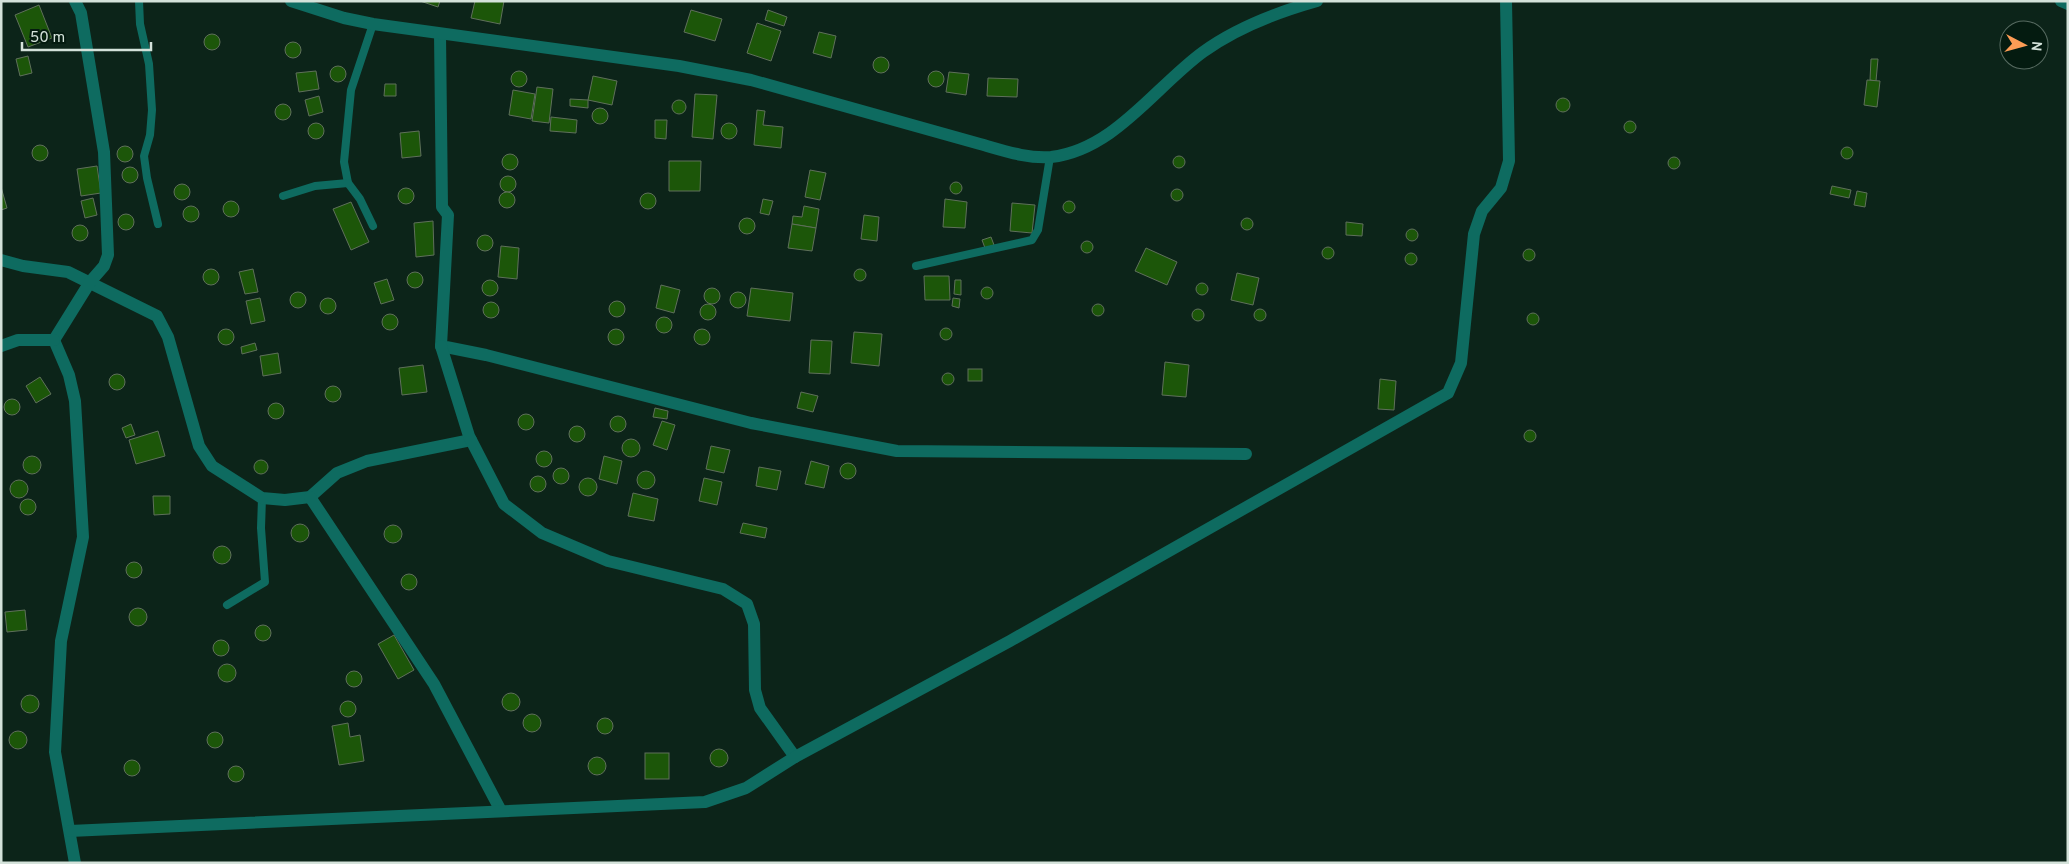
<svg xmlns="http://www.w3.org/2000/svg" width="2069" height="864" viewBox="0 0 2069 864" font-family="Overpass,sans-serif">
	<rect width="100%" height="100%" fill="#0c2419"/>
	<g fill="#1c5609" stroke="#5f705b">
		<polygon points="420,1 440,1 438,7"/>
		<polygon points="475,1 504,1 500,24 471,18"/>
		<polygon points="39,5 52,38 28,47 15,15"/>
		<polygon points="691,10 722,19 715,41 684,32"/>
		<polygon points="768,10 787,17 784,26 765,20"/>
		<polygon points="757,23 781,31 771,61 747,53"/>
		<polygon points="819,32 836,36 831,58 813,53"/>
		<circle cx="212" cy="42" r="8"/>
		<circle cx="293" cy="50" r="8"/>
		<polygon points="28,56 32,73 20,76 16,59"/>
		<circle cx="881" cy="65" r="8"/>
		<polygon points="1871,59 1878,59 1876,81 1870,80"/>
		<circle cx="338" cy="74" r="8"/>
		<polygon points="316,71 319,89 299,92 296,73"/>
		<circle cx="936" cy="79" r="8"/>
		<circle cx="519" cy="79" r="8"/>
		<polygon points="949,72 969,74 966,95 946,92"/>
		<polygon points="593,76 617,81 612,105 588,100"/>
		<polygon points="988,78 1018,79 1017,97 987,96"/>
		<polygon points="1867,80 1880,81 1877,107 1864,105"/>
		<polygon points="385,84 396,84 396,96 384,96"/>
		<polygon points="537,87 553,89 549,123 532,121"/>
		<polygon points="513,90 535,94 531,119 509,115"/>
		<polygon points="695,94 717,95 713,139 692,137"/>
		<polygon points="319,96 323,112 309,116 305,100"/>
		<circle cx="1563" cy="105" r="7"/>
		<polygon points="570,99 588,100 588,108 570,106"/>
		<circle cx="679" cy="107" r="7"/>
		<circle cx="283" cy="112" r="8"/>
		<circle cx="600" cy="116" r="8"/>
		<polygon points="757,110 765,111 763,125 783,127 781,148 754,145"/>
		<polygon points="551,117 577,120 576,133 550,131"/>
		<polygon points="655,120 667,120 666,139 655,138"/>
		<circle cx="1630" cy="127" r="6"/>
		<circle cx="729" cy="131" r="8"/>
		<circle cx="316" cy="131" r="8"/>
		<polygon points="419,131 421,156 402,158 400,133"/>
		<circle cx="40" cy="153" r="8"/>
		<circle cx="125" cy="154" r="8"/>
		<circle cx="1847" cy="153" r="6"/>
		<circle cx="510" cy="162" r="8"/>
		<circle cx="1179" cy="162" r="6"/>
		<circle cx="1674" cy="163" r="6"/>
		<polygon points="669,161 701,161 700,191 669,191"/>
		<polygon points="97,166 101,193 81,196 77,169"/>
		<circle cx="130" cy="175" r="8"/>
		<polygon points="810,170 826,173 820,200 805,197"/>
		<circle cx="508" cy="184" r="8"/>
		<circle cx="956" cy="188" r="6"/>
		<circle cx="182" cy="192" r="8"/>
		<polygon points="1832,186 1851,190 1849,198 1830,194"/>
		<polygon points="1,187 7,208 1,210"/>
		<circle cx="406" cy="196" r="8"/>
		<circle cx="1177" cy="195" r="6"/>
		<polygon points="1857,191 1867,193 1865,207 1854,205"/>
		<circle cx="507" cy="200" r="8"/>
		<circle cx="648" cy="201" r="8"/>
		<polygon points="93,198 97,215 85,218 81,201"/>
		<polygon points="763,199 773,201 769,215 760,213"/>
		<polygon points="945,199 967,202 965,228 943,227"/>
		<circle cx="1069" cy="207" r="6"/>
		<circle cx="231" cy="209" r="8"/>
		<polygon points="351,202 369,242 351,250 333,209"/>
		<polygon points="1012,203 1035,205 1032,233 1010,231"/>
		<polygon points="804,206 819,209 816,228 792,224 793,216 802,217"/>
		<circle cx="191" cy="214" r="8"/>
		<circle cx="126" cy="222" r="8"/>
		<polygon points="864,215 879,217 877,241 861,239"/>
		<circle cx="1247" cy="224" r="6"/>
		<circle cx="747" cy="226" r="8"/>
		<polygon points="433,221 434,255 416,257 414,223"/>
		<polygon points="1346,222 1363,224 1362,236 1346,235"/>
		<polygon points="792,224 816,228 812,251 788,248"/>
		<circle cx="80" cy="233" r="8"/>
		<circle cx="1412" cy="235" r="6"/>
		<circle cx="485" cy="243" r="8"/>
		<polygon points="991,237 994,245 985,248 982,240"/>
		<circle cx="1087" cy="247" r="6"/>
		<polygon points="501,246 519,248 517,279 498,277"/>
		<circle cx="1328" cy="253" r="6"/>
		<polygon points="1146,248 1177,262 1167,285 1135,271"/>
		<circle cx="1529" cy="255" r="6"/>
		<circle cx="1411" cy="259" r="6"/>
		<circle cx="860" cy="275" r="6"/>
		<polygon points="253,269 258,292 245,294 239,272"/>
		<circle cx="211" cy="277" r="8"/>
		<circle cx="415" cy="280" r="8"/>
		<polygon points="1237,273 1259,278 1253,305 1231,300"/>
		<polygon points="924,276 949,276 950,300 925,300"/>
		<polygon points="387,279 394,300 381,304 374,283"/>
		<polygon points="955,280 961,280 961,295 954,294"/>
		<circle cx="490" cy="288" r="8"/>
		<circle cx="1202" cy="289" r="6"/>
		<polygon points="661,285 680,290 674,313 656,308"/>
		<circle cx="987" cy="293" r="6"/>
		<polygon points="751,288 793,293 790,321 747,316"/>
		<circle cx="712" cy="296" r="8"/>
		<circle cx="298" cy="300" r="8"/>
		<circle cx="738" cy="300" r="8"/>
		<polygon points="260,298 265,321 251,324 246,301"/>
		<polygon points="953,298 960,299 959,308 952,306"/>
		<circle cx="328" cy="306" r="8"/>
		<circle cx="617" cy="309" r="8"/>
		<circle cx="491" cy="310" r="8"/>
		<circle cx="1098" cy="310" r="6"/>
		<circle cx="708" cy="312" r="8"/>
		<circle cx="1260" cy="315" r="6"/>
		<circle cx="1198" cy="315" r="6"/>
		<circle cx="1533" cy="319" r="6"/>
		<circle cx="390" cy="322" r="8"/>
		<circle cx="664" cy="325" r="8"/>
		<circle cx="946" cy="334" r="6"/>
		<circle cx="226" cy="337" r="8"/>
		<circle cx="616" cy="337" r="8"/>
		<circle cx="702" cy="337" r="8"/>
		<polygon points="854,332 882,334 879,366 851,363"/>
		<polygon points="811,340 832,341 830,374 809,373"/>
		<polygon points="255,343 257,350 242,354 241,347"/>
		<polygon points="278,353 281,373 263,376 260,356"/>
		<polygon points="1165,362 1189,365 1186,397 1162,395"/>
		<polygon points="423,365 427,392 402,395 399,368"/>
		<rect x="968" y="369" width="14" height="12"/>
		<circle cx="948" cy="379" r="6"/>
		<circle cx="117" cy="382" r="8"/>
		<polygon points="40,377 51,394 36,403 26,386"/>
		<polygon points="1380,379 1396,381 1394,410 1378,409"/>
		<circle cx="333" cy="394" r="8"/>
		<polygon points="801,392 818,396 813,412 797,408"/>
		<circle cx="12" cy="407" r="8"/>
		<circle cx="276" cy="411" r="8"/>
		<polygon points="655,408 668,411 667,419 653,417"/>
		<circle cx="526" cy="422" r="8"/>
		<circle cx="618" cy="424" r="8"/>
		<polygon points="662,421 675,425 667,450 653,445"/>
		<polygon points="131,424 135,435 126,438 122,428"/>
		<circle cx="577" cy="434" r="8"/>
		<circle cx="1530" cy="436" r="6"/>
		<polygon points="158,431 165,456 136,464 129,440"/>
		<circle cx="631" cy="448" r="9"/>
		<polygon points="711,446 730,450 724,473 706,469"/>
		<circle cx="544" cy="459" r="8"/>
		<polygon points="604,456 622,461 617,484 599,479"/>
		<circle cx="32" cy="465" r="9"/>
		<circle cx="261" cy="467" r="7"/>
		<polygon points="811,461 829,466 824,488 805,484"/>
		<circle cx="848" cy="471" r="8"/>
		<polygon points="759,467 781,471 777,490 756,486"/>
		<circle cx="561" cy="476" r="8"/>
		<circle cx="646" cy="480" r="9"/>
		<circle cx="538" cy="484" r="8"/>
		<polygon points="704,478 722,482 717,505 699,501"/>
		<circle cx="588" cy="487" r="9"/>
		<circle cx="19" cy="489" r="9"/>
		<polygon points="633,493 658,499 654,521 628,516"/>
		<polygon points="153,496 170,496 170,514 154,515"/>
		<circle cx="28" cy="507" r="8"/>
		<polygon points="743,523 767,528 765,538 740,533"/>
		<circle cx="300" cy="533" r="9"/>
		<circle cx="393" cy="534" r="9"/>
		<circle cx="222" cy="555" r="9"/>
		<circle cx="134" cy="570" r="8"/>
		<circle cx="409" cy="582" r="8"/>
		<circle cx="138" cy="617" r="9"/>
		<polygon points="25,610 27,630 7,632 5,612"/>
		<circle cx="263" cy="633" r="8"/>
		<polygon points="394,635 414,670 398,679 378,644"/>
		<circle cx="221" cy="648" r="8"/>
		<circle cx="227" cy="673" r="9"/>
		<circle cx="354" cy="679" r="8"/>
		<circle cx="511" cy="702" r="9"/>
		<circle cx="30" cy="704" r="9"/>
		<circle cx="348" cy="709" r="8"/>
		<circle cx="532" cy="723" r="9"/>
		<circle cx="605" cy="726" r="8"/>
		<polygon points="348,723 350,737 360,735 364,761 339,765 332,726"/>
		<circle cx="18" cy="740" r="9"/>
		<circle cx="215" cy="740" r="8"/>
		<circle cx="719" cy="758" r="9"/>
		<rect x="645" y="753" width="24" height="26"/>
		<circle cx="597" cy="766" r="9"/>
		<circle cx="132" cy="768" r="8"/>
		<circle cx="236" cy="774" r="8"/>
	</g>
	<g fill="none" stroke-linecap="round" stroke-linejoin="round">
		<g stroke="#0e6b60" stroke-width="8">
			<polyline points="139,1 140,24 149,64 152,110 150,135 144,156 147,178 158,224"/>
			<polyline points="373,24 351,90 344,162 348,183 360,199 373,226"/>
			<polyline points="283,196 315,186 348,183"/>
			<polyline points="916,266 1032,240 1038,230 1050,157"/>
			<polyline points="227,605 265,582 261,528 262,498"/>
		</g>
		<g stroke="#0e6b60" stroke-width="12">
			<polyline points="440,34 442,207 448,215 441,346 486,355 751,423 897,451 1246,454"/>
			<polyline points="1,260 23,266 68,272 157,316 168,337 199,446 212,466 262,498 285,500 310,497 337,473 367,461 471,440"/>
			<polyline points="54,340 69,375 75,401 83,537 61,641 55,752 75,863"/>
			<polyline points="54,340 90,282 104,266 108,255 104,152 81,13 75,1"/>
			<polyline points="1,346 18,340 54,340"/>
			<polyline points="441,346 469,436 504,504 542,533 608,561 723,589 747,604 754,624 755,690 760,708 795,757"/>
			<polyline points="310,497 434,684 501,811"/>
			<polyline points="70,831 705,802 746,788 795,757 1010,641 1448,393 1461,363 1474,234 1482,211 1501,188 1509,161 1506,1"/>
		</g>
		<g stroke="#0e6b60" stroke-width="12">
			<path d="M291,1L344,18L373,24L679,66L751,80L980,144C1002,150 1027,159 1051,157C1114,150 1155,87 1203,52C1236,28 1278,12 1317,1"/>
			<polyline points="2061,1 2068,4"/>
		</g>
	</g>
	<rect width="2069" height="864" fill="none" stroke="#d4e2da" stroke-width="5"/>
	<g transform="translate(2024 45) rotate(96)"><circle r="24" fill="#041b10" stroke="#576b61"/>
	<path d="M0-4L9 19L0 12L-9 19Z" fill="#fd9c55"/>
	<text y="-8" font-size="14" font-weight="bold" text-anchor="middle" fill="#d4e2da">N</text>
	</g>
	<path d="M22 42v8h129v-8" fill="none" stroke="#d4e2da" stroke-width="2.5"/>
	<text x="30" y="42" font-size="15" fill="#d4e2da" stroke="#041b10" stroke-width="4" paint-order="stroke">50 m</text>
</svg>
